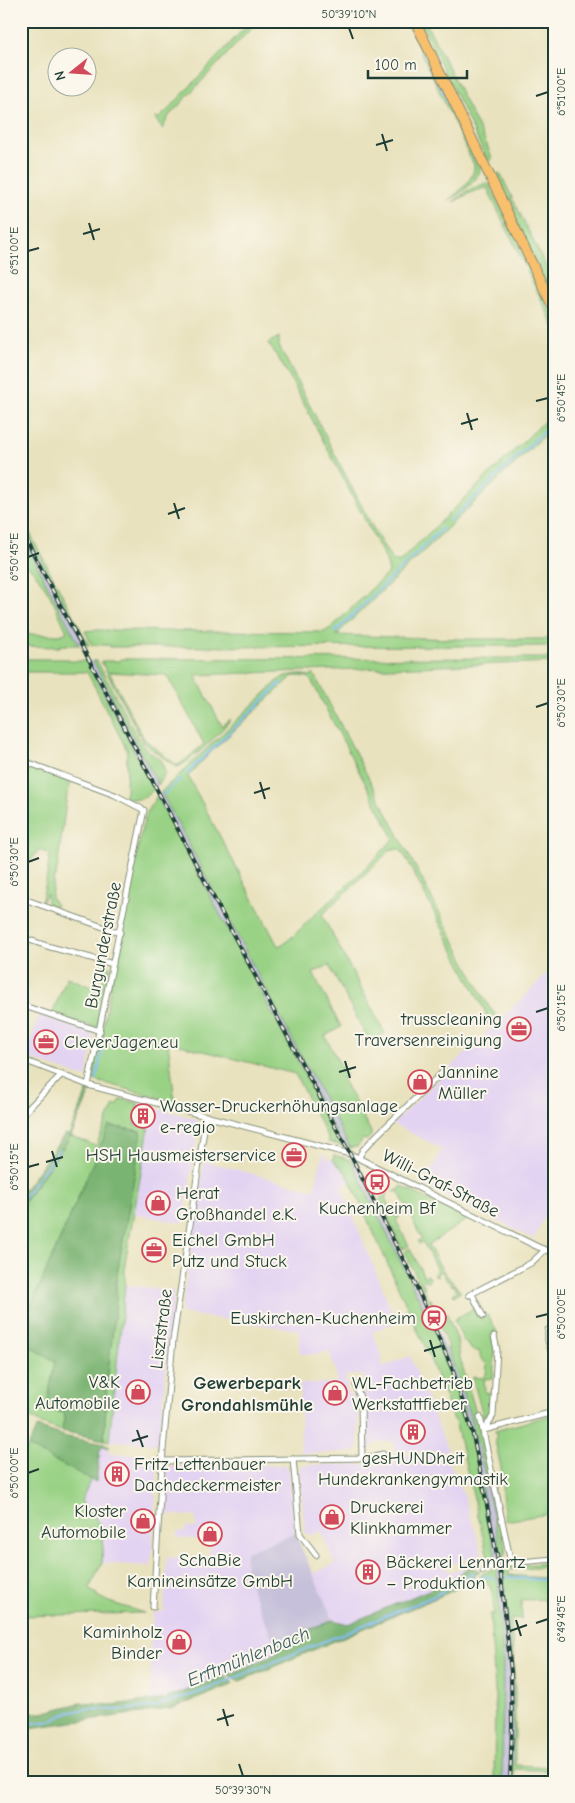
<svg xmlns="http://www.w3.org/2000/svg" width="575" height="1803" viewBox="0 0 575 1803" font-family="'Comic Neue',sans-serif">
	<rect width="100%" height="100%" fill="#fbf7ec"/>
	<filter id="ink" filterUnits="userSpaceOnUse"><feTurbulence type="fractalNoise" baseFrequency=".02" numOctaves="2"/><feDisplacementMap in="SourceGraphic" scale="10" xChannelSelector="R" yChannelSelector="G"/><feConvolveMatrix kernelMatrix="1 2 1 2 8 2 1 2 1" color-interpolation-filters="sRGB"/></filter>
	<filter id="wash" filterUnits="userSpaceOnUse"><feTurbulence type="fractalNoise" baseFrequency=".0096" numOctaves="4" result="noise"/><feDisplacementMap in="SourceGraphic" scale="20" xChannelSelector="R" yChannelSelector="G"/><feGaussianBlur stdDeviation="1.12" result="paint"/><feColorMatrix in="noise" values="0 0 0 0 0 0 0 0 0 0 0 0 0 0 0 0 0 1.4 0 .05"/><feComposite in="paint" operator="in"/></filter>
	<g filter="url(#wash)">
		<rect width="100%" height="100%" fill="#e9e2be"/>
		<g fill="#e3d3f2">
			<polygon points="554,967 554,1197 534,1239 424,1185 442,1149 393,1124"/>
			<polygon points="39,1015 84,1030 93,1035 94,1039 86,1078 25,1057"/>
			<polygon points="152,1107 196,1119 198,1121 198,1130 183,1223 134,1214"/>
			<polygon points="323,1154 326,1155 326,1158 333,1160 347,1174 350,1182 341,1186 396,1322 372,1332 383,1358 381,1359 383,1367 410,1356 448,1451 395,1452 394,1442 378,1442 368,1450 365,1448 364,1375 346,1375 347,1391 358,1402 358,1448 354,1452 301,1453 300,1384 336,1383 336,1371 328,1350 318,1354 300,1354 299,1330 181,1313 204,1161 314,1190"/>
			<polygon points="125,1285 174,1291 159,1441 156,1444 109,1441"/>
			<polygon points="104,1446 109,1448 109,1453 155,1456 158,1459 151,1566 102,1563 104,1530 94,1515 81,1501 91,1479 96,1481 100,1450"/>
			<polygon points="444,1454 447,1457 463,1493 482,1553 447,1566 448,1572 469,1567 448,1582 348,1624 333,1620 312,1574 335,1564 321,1531 311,1535 305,1533 299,1469 303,1465 395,1464 395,1455"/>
			<polygon points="285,1465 289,1469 295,1533 246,1553 245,1574 279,1653 168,1698 151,1701 150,1650 153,1613 164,1611 167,1557 209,1561 210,1540 177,1538 177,1532 185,1532 185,1527 196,1528 196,1518 194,1516 164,1514 167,1471 171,1467"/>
		</g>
		<g fill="#c6c0da">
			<polygon points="21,524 85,645 79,645 21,535"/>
			<polygon points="87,661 93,661 158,785 154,789"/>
			<polygon points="161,792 267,990 350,1148 343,1146 157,796"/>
			<polygon points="138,1103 152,1107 149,1127 134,1125"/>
			<polygon points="351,1160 356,1162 424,1300 458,1374 477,1440 502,1558 496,1559 470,1431 452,1372 440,1342"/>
			<polygon points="295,1533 333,1620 275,1644 245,1574 246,1552"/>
			<polygon points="503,1566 513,1682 512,1782 502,1782 503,1661 497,1567"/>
		</g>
		<g fill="#99d285" stroke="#5c885c" fill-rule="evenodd">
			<polygon points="251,21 258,21 169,116 162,129 155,118 159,118 167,111"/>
			<path d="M406,21H411L481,167C477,184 461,192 448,201C458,192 475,180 474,165Z"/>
			<polygon points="420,21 425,21 487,145 492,158 491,161 488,160 485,155"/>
			<polygon points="498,173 501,175 554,283 554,299 497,181 496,175"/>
			<polygon points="487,183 490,185 554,318 554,326 487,188 474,191 453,202 470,189"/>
			<polygon points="279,337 279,346 374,530 390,557 394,561 400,561 554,412 554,426 336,635 454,639 554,639 554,646 110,647 110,645 92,645 85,631 94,630 324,632 332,627 389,572 386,560 295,387 280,361 268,343"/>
			<polygon points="21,517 89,645 85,645 21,524"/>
			<path d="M21,535L79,645H60V647L21,646V634L60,635L67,632C56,608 44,576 21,561V558L25,556L21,549Z"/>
			<path d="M554,658V662L195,675L222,726L231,719C223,730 188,765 177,767L150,748L142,740L101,661H120V659ZM109,672L167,675L204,744L180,764L176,765L144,739Z"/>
			<path d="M21,659H68L69,661H87L154,789C144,799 138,802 124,796L126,793L127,750L87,672H21Z"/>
			<polygon points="93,661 97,661 137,737 145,748 160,760 164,768 165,773 158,785"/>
			<path d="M299,674L310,676L313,674L316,678L489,1007L496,1015L487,1024L486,1013L406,858L400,849H391L322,915L385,1033L369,1041L329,965L313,973L341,1027L325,1036L346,1076L342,1078L371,1132V1136L367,1140L363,1139L357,1147L350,1148L161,792L279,680L285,676ZM293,676L308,677L312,682L394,838C369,867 339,892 311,918C301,927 290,942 278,946L188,776L212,751Z"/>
			<polygon points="21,763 71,783 67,795 56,877 54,877 51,897 56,906 54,907 47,903 47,894 41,902 46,882 50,854 38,850 33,858 21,868"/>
			<polygon points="157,796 343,1146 328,1142 328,1138 295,1074 168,1042 175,1102 93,1080 97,1054 104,1032 102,1031 142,828 149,808"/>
			<polygon points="102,963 109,966 110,968 98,1026 95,1027 52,1014 67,977 101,991 105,970"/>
			<polygon points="121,1099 138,1103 134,1125 149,1127 125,1263 125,1285 109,1441 104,1440 107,1381 116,1300 116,1280 141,1138 140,1131 109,1126 21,1329 21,1206 71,1136 96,1146 114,1105 117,1106"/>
			<polygon points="334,1155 351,1160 440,1342 452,1372 470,1431 496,1558 488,1557 456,1425 427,1351 347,1174 333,1160"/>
			<polygon points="401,1186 468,1219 428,1245 443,1271 461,1292 454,1296 453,1293 457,1291 454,1285 452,1286 449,1281 447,1281 442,1271 437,1273 439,1277 435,1276 434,1273 437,1270 423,1242 419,1244 418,1241 422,1239 409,1213 405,1215 404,1212 408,1210 398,1191 394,1192 400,1189"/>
			<polygon points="389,1194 385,1198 395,1217 399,1215 400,1217 396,1220 409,1246 402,1249 381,1202 380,1198"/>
			<polygon points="410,1248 424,1277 428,1275 430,1278 428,1282 426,1279 422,1281 425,1287 423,1288 428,1299 430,1298 435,1308 438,1307 436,1314 404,1252"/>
			<polygon points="475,1308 481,1320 488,1315 498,1334 491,1335 495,1350 493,1378 484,1379 485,1393 492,1392 490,1415 487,1418 483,1416 473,1380 473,1377 482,1378 486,1375 487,1364 481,1359 479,1351 473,1351 463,1340 454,1319"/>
			<path d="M447,1314L457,1339L460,1358L476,1413L506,1551L505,1552V1556L502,1558C488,1487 474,1416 447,1348L449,1347L437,1320Z"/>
			<polygon points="21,1341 55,1361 46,1410 65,1413 62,1431 39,1423 21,1412"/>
			<polygon points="554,1414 554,1513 505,1521 502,1493 503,1477 495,1440 497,1435 495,1431"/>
			<polygon points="28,1447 91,1479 81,1501 94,1515 104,1530 102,1563 90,1587 91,1591 98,1594 97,1596 109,1602 144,1613 21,1616 21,1460"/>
			<polygon points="550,1563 552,1566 548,1567 508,1570 509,1575 554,1579 554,1599 521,1600 522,1619 511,1618 515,1693 515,1765 554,1767 554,1771 515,1769 514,1782 512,1782 513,1682 503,1568 503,1566"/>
			<path d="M497,1567L503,1661L502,1782H494L495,1690L490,1614H494C493,1606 494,1592 489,1585C486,1582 482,1582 479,1578L483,1573Z"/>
		</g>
		<g fill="#7ab472" stroke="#4c7853">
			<polygon points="88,1089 91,1090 71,1136 21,1206 21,1194 65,1134 69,1135"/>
			<polygon points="109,1126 140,1131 141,1138 116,1280 116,1300 107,1381 104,1440 62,1431 65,1413 46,1410 55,1361 21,1341 21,1329"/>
			<polygon points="37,1427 67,1437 109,1445 109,1448 104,1446 100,1450 96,1482 28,1447"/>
			<polygon points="469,1567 480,1571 475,1576 452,1591 240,1681 237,1681 228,1675 278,1653 275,1644 333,1620 348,1624 448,1582"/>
			<polygon points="224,1676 233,1683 232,1685 171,1709 21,1729 21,1713 42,1713 80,1703 111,1705 165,1699"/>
		</g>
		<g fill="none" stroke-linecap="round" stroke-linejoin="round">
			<g stroke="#86bbf5" stroke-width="2">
				<polyline points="409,21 476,160"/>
				<polyline points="450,521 554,422"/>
				<polyline points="335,632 443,528"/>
				<polyline points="186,774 281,683"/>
				<polyline points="164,794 180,779"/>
				<polyline points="96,1080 102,1051"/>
				<polyline points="21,1201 59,1150"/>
				<polyline points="483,1576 494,1578"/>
				<polyline points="506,1577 554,1581"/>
				<polyline points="21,1725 51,1721 67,1713 86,1709 120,1710 154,1707 203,1691 432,1597 453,1586 472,1573 474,1574"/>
			</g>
		</g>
	</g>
	<g filter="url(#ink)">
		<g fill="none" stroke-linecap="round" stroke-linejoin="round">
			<g stroke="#849079" stroke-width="7">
				<g id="street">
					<polyline points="21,760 115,795 144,810 88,1085"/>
					<polyline points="21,898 120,933"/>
					<polyline points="21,937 47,946 113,964"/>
					<polyline points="21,1005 100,1031"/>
					<polyline points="21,1059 88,1085 350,1154 538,1247 554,1253"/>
					<polyline points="21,1116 62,1074"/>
					<polyline points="359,1157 363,1150 376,1136 444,1071"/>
					<polyline points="472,1294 483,1316"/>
					<polyline points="469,1295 531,1263 545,1250"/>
					<polyline points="548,1330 548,1341 554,1360"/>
					<polyline points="356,1385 361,1401 362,1458"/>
					<polyline points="480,1417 511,1563"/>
					<polyline points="484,1430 493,1416 497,1350 494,1336"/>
					<polyline points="484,1430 554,1412"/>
					<polyline points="293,1459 300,1534 316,1555"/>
					<polyline points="163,1461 366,1458 383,1454"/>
					<polyline points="483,1571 495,1564 554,1559"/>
					<polyline points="153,1607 163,1450 173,1340 206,1116"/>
				</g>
			</g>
			<g stroke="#849079" stroke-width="11">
				<polyline id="primary" points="415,21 554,309"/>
			</g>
			<use href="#street" stroke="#fff" stroke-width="5"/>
			<use href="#primary" stroke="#f8bf6c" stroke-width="9"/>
			<g stroke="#1f3d34" stroke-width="4">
				<polyline id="rail" points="21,530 208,887 350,1154 415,1283 453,1371 473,1435 501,1576 511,1672 512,1726 510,1782"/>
			</g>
			<use href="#rail" stroke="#fbf7ec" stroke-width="2" stroke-dasharray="5.5" stroke-linecap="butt"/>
		</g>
	</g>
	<path fill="none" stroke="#1f3d34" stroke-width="2" d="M349,28L353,39M536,96L548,92M382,134L387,151M376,145L393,140M89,223L94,240M83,234L100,229M28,251L39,248M536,401L548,398M467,413L472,430M461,424L478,419M174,503L179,519M168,514L185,508M28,557L39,553M536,707L548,703M260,782L265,799M254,793L270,788M28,862L39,858M536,1012L548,1008M345,1061L350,1078M339,1072L356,1067M52,1151L57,1167M46,1162L63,1157M28,1167L39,1164M536,1317L548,1314M430,1340L435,1357M424,1351L441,1346M137,1430L143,1447M132,1441L148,1436M28,1473L39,1469M516,1620L521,1636M536,1623L548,1619M510,1631L527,1625M223,1709L228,1726M217,1720L234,1715M239,1764L243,1776"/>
	<defs>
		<g id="office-ring" transform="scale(1.25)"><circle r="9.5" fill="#fbf7ec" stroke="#d1495b" stroke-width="1.5"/><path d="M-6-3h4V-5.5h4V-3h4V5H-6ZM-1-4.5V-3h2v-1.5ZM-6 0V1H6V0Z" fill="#d1495b"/></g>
		<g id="shop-ring" transform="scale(1.25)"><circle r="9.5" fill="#fbf7ec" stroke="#d1495b" stroke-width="1.5"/><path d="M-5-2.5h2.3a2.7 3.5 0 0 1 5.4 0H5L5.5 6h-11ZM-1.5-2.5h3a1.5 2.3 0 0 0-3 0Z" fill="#d1495b"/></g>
		<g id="building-ring" transform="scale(1.25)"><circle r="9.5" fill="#fbf7ec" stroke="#d1495b" stroke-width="1.5"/><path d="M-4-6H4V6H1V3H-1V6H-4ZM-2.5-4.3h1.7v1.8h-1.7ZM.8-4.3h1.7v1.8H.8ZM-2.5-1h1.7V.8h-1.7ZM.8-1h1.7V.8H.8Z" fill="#d1495b"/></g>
		<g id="bus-ring" transform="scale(1.25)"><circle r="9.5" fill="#fbf7ec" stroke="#d1495b" stroke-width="1.5"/><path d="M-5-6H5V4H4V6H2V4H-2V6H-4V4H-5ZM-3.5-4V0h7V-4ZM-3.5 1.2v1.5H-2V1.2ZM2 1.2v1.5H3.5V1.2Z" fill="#d1495b"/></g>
		<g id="station-ring" transform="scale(1.25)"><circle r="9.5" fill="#fbf7ec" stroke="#d1495b" stroke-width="1.5"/><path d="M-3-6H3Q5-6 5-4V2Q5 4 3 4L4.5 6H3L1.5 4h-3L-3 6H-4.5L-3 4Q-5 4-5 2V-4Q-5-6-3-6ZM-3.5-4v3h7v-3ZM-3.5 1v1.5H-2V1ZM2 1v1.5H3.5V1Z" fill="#d1495b"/></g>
	</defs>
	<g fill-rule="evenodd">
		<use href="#office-ring" x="519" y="1029"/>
		<use href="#office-ring" x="46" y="1042"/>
		<use href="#shop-ring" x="420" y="1082"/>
		<use href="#building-ring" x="143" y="1116"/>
		<use href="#office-ring" x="294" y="1155"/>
		<use href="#bus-ring" x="377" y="1182"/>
		<use href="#shop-ring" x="158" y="1203"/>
		<use href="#office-ring" x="154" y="1250"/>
		<use href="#station-ring" x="434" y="1318"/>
		<use href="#shop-ring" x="138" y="1392"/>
		<use href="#shop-ring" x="335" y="1393"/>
		<use href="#building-ring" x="413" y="1432"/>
		<use href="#building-ring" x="117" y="1474"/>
		<use href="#shop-ring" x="332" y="1517"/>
		<use href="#shop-ring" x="143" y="1521"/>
		<use href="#shop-ring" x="210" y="1534"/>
		<use href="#building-ring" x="368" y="1572"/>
		<use href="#shop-ring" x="179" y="1642"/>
	</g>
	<g text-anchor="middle" stroke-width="4" stroke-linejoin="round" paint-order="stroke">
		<g font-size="18" fill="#1f3d34" stroke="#fbf7ec">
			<text transform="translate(103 945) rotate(-79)" y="6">Burgunderstraße</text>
			<text transform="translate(441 1183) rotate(27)" y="6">Willi-Graf-Straße</text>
			<text transform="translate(161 1329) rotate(-83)" y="6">Lisztstraße</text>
		</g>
		<g font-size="18" fill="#1f3d34" stroke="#fbf7ec" text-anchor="start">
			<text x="502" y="1025" text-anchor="end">trusscleaning<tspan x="502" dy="21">Traversenreinigung</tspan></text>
			<text x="64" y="1048">CleverJagen.eu</text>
			<text x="438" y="1078">Jannine<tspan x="438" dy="21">Müller</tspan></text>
			<text x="160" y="1112">Wasser-Druckerhöhungsanlage<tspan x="160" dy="21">e-regio</tspan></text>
			<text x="276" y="1161" text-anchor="end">HSH Hausmeisterservice</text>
			<text x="176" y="1199">Herat<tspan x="176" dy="21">Großhandel e.K.</tspan></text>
			<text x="377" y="1214" text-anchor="middle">Kuchenheim Bf</text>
			<text x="172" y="1246">Eichel GmbH<tspan x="172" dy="21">Putz und Stuck</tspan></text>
			<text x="416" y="1324" text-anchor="end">Euskirchen-Kuchenheim</text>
			<text x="120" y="1388" text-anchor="end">V&amp;K<tspan x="120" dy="21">Automobile</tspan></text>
			<text x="352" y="1389">WL-Fachbetrieb<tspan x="352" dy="21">Werkstattfieber</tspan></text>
			<text x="413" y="1464" text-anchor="middle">gesHUNDheit<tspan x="413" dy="21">Hundekrankengymnastik</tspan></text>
			<text x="134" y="1470">Fritz Lettenbauer<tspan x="134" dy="21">Dachdeckermeister</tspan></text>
			<text x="350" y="1513">Druckerei<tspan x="350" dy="21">Klinkhammer</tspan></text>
			<text x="126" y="1517" text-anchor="end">Kloster<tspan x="126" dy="21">Automobile</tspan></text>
			<text x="210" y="1566" text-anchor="middle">SchaBie<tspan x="210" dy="21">Kamineinsätze GmbH</tspan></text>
			<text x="386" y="1568">Bäckerei Lennartz<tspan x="386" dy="21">– Produktion</tspan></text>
			<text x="162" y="1638" text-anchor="end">Kaminholz<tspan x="162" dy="21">Binder</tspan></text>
		</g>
		<g font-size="19" font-weight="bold" fill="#1f3d34" stroke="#fbf7ec">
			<text x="247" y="1389">Gewerbepark<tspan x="247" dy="22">Grondahlsmühle</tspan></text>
		</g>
		<g font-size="19" font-style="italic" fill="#395c64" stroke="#fbf7ec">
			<text transform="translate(248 1656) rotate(-22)" y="7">Erftmühlenbach</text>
		</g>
	</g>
	<rect width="575" height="1803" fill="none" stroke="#fbf7ec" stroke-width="55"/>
	<g transform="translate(72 72) rotate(253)"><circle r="24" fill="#fbf7ec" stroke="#a3ada2"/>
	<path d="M0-4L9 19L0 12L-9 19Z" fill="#d1495b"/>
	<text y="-8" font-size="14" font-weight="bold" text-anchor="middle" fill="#1f3d34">N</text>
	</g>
	<path d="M368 70v8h99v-8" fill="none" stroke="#1f3d34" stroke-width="2.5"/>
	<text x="375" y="70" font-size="15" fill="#1f3d34" stroke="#fbf7ec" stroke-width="4" paint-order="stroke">100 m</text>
	<rect x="28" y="28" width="520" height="1748" fill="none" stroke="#1f3d34" stroke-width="2"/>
	<g font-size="12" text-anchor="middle" fill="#1f3d34">
		<text x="349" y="18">50°39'10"N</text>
		<text transform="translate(561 92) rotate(-90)" y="4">6°51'00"E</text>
		<text transform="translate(14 251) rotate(-90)" y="4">6°51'00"E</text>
		<text transform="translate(561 398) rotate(-90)" y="4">6°50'45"E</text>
		<text transform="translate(14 557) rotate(-90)" y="4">6°50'45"E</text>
		<text transform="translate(561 703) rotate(-90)" y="4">6°50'30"E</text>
		<text transform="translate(14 862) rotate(-90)" y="4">6°50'30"E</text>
		<text transform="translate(561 1008) rotate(-90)" y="4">6°50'15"E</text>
		<text transform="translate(14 1167) rotate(-90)" y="4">6°50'15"E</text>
		<text transform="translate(561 1314) rotate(-90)" y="4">6°50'00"E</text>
		<text transform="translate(14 1473) rotate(-90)" y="4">6°50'00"E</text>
		<text transform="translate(561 1619) rotate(-90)" y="4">6°49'45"E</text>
		<text x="243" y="1794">50°39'30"N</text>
	</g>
</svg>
